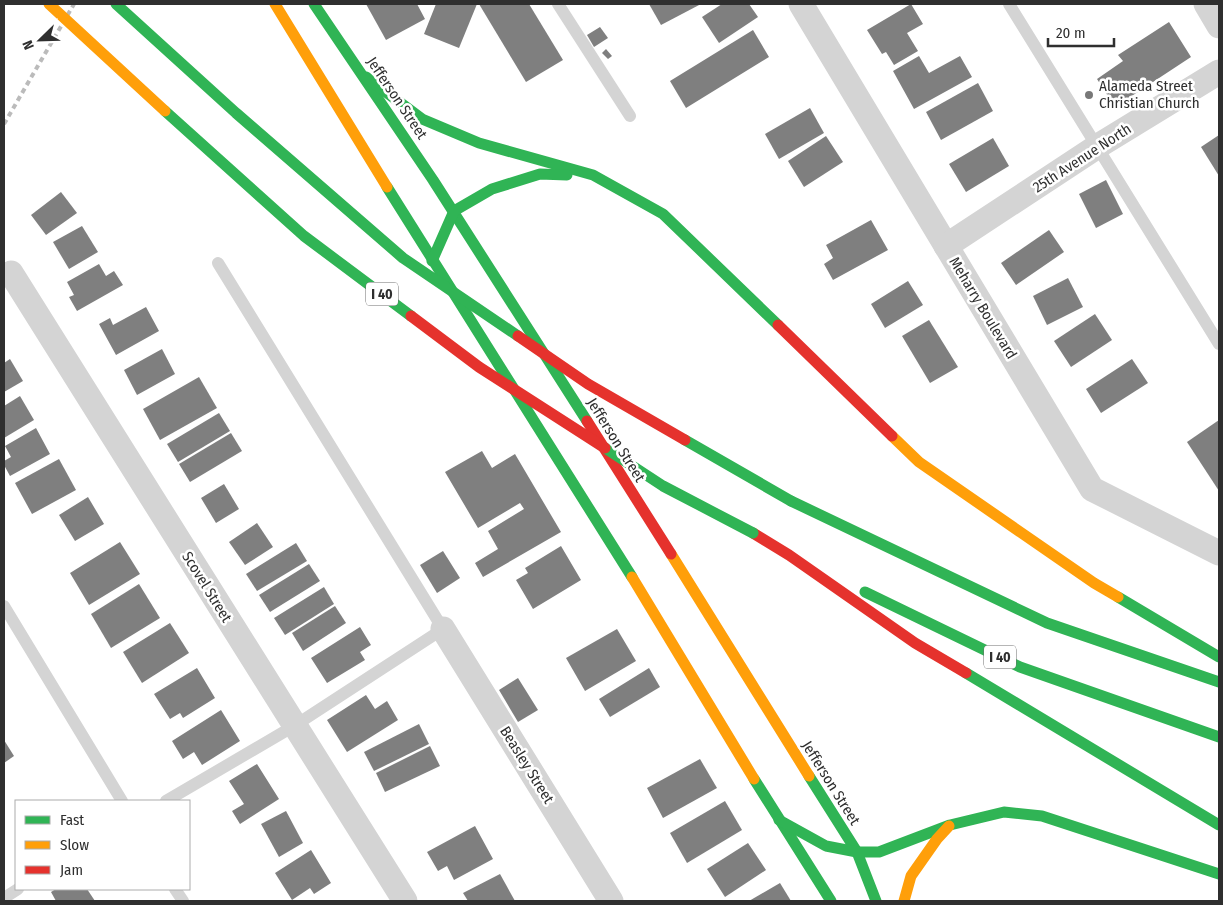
<svg xmlns="http://www.w3.org/2000/svg" width="1223" height="905" viewBox="0 0 1223 905" font-family="'Fira Sans Condensed',sans-serif">
	<rect width="100%" height="100%" fill="#fff"/>
	<g fill="#7f7f7f">
		<polygon points="366,4 417,4 425,19 386,40"/>
		<polygon points="436,4 477,4 459,48 424,34"/>
		<polygon points="479,4 529,4 563,60 526,82"/>
		<polygon points="649,4 701,4 661,25"/>
		<polygon points="722,4 749,4 758,17 719,43 702,17"/>
		<polygon points="911,4 923,24 907,33 918,51 894,65 886,52 882,54 867,30"/>
		<polygon points="1169,22 1191,57 1115,107 1097,79 1123,61 1118,55"/>
		<polygon points="600,27 608,38 594,47 587,35"/>
		<polygon points="753,30 769,57 686,108 670,81"/>
		<polygon points="606,49 612,56 608,59 602,53"/>
		<polygon points="919,56 929,73 960,56 972,77 914,109 893,71"/>
		<polygon points="978,83 993,111 941,140 926,112"/>
		<polygon points="810,108 824,133 779,159 765,134"/>
		<polygon points="1219,135 1219,176 1201,147"/>
		<polygon points="826,136 843,162 804,187 788,161"/>
		<polygon points="993,138 1009,166 966,192 949,164"/>
		<polygon points="1106,180 1123,214 1096,228 1079,194"/>
		<polygon points="61,192 77,213 46,235 31,215"/>
		<polygon points="871,220 888,250 833,280 824,264 833,258 826,245"/>
		<polygon points="82,226 98,252 69,269 53,242"/>
		<polygon points="1049,230 1064,252 1016,285 1001,263"/>
		<polygon points="99,264 106,276 114,271 123,285 77,311 69,297 74,295 67,282"/>
		<polygon points="1068,278 1083,307 1047,325 1033,296"/>
		<polygon points="908,281 923,305 885,328 871,304"/>
		<polygon points="146,307 159,331 116,355 99,324 110,318 113,325"/>
		<polygon points="1095,314 1112,340 1071,367 1054,341"/>
		<polygon points="929,320 958,367 930,383 902,336"/>
		<polygon points="162,349 175,374 137,395 124,370"/>
		<polygon points="10,359 23,381 4,392 4,363"/>
		<polygon points="1132,359 1148,383 1101,413 1086,389"/>
		<polygon points="199,377 217,408 160,440 143,409"/>
		<polygon points="20,396 34,420 4,438 4,406"/>
		<polygon points="219,413 230,431 178,462 167,444"/>
		<polygon points="1219,420 1219,491 1187,442"/>
		<polygon points="36,428 50,454 10,476 4,465 4,461 11,457 5,446"/>
		<polygon points="231,433 242,451 190,482 179,464"/>
		<polygon points="482,451 492,468 515,454 561,532 483,577 475,563 498,549 488,531 524,509 520,503 478,528 445,472"/>
		<polygon points="59,459 76,490 32,514 15,483"/>
		<polygon points="224,484 239,509 216,523 201,498"/>
		<polygon points="88,497 104,524 75,541 59,515"/>
		<polygon points="257,523 273,547 245,565 229,542"/>
		<polygon points="120,542 140,574 89,605 70,573"/>
		<polygon points="296,543 307,561 257,591 246,574"/>
		<polygon points="561,546 581,580 533,609 516,580 528,573 525,568"/>
		<polygon points="443,551 460,578 437,593 420,565"/>
		<polygon points="309,564 320,581 270,612 259,595"/>
		<polygon points="139,584 160,618 111,648 91,614"/>
		<polygon points="324,587 334,604 285,635 274,618"/>
		<polygon points="335,606 346,623 303,651 292,633"/>
		<polygon points="170,623 189,653 142,683 123,652"/>
		<polygon points="360,627 371,645 360,652 365,660 327,683 311,658"/>
		<polygon points="617,629 636,661 585,691 566,658"/>
		<polygon points="197,668 215,698 183,718 180,713 170,719 154,694"/>
		<polygon points="649,668 660,687 610,717 599,699"/>
		<polygon points="518,678 538,710 518,722 499,690"/>
		<polygon points="366,695 375,709 387,701 398,720 347,752 327,720"/>
		<polygon points="221,710 240,741 202,765 194,752 183,759 172,741"/>
		<polygon points="419,724 429,744 374,771 364,752"/>
		<polygon points="4,740 14,756 4,763"/>
		<polygon points="430,746 440,766 385,792 376,773"/>
		<polygon points="700,759 717,788 663,818 647,788"/>
		<polygon points="257,764 279,799 240,824 232,811 244,804 229,781"/>
		<polygon points="725,801 742,830 687,863 670,833"/>
		<polygon points="286,811 303,843 279,857 261,824"/>
		<polygon points="475,826 493,859 454,880 447,866 438,871 427,852"/>
		<polygon points="748,843 766,870 725,897 707,869"/>
		<polygon points="311,850 331,883 314,894 310,888 292,900 275,873"/>
		<polygon points="500,874 515,901 468,901 463,893"/>
		<polygon points="780,883 791,901 749,901"/>
		<polygon points="56,889 87,889 95,901 56,901 51,892"/>
	</g>
	<g fill="none" stroke-linecap="round" stroke-linejoin="round">
		<g stroke="#d4d4d4" stroke-width="12">
			<polyline points="558,4 630,116"/>
			<polyline points="1009,4 1219,344"/>
			<polyline points="4,606 122,801"/>
			<polyline points="166,801 294,726 443,629 218,263"/>
			<polyline points="175,889 183,901"/>
			<polyline points="4,898 18,889"/>
		</g>
		<g stroke="#d4d4d4" stroke-width="25">
			<polyline points="801,4 1092,489 1219,553"/>
			<polyline points="1206,4 1219,26"/>
			<polyline points="946,246 1098,146 1219,72"/>
			<polyline points="11,273 405,901"/>
			<polyline points="443,629 611,901"/>
		</g>
		<g stroke="#30b455" stroke-width="11">
			<polyline points="314,4 433,180 587,421"/>
			<polyline points="366,77 422,119 479,143 593,175 663,214 778,325"/>
			<polyline points="387,187 632,577"/>
			<polyline points="432,261 454,211 492,189 540,174 567,175"/>
			<polyline points="791,501 1047,623 1219,682"/>
			<polyline points="865,592 1020,667 1219,737"/>
			<polyline points="1118,597 1219,657"/>
			<polyline points="966,673 1219,825"/>
			<polyline points="809,776 857,852 876,901"/>
			<polyline points="754,779 831,901"/>
			<polyline points="779,820 826,846 857,852 879,852 950,825 1004,812 1042,816 1219,874"/>
		</g>
		<g stroke="#ff9f0a" stroke-width="11">
			<polyline points="275,4 387,187"/>
			<polyline points="892,436 919,462 1094,583 1118,597"/>
			<polyline points="671,554 809,776"/>
			<polyline points="632,577 754,779"/>
			<polyline points="904,901 911,876 937,839 949,826"/>
		</g>
		<g stroke="#e5322d" stroke-width="11">
			<polyline points="778,325 892,436"/>
			<polyline points="587,421 671,554"/>
			<polyline points="753,533 789,555 915,643 966,673"/>
		</g>
		<polyline stroke="#bbb" stroke-width="4" stroke-dasharray="5 4" stroke-linecap="butt" points="4,124 74,4"/>
		<g stroke="#30b455" stroke-width="11">
			<polyline points="116,4 236,113 403,258 518,336"/>
			<polyline points="165,111 304,236 411,316"/>
			<polyline points="685,440 791,501"/>
			<polyline points="605,448 663,486 753,533"/>
		</g>
		<polyline stroke="#ff9f0a" stroke-width="11" points="49,4 165,111"/>
		<g stroke="#e5322d" stroke-width="11">
			<polyline points="411,316 479,367 605,448"/>
			<polyline points="518,336 588,384 685,440"/>
		</g>
	</g>
	<circle fill="#787878" stroke="#fff" stroke-width="2" cx="1089" cy="95" r="5"/>
	<g text-anchor="middle" stroke-width="5" stroke-linejoin="round" paint-order="stroke">
		<g fill="#fff" stroke="#6d6d6d" stroke-width="1">
			<rect x="366" y="282.5" width="32" height="23" rx="4"/>
			<rect x="984" y="645.5" width="32" height="23" rx="4"/>
		</g>
		<g font-size="14" font-weight="bold" fill="#2f2f2f">
			<text x="382" y="299">I 40</text>
			<text x="1000" y="662">I 40</text>
		</g>
		<g font-size="15" fill="#2f2f2f" stroke="#fff" text-anchor="start">
			<text x="1099" y="91">Alameda Street<tspan x="1099" dy="17">Christian Church</tspan></text>
		</g>
		<g font-size="15" fill="#2f2f2f" stroke="#fff">
			<text transform="translate(397 98) rotate(56)" y="5">Jefferson Street</text>
			<text transform="translate(1082 158) rotate(-33)" y="5">25th Avenue North</text>
			<text transform="translate(983 308) rotate(59)" y="5">Meharry Boulevard</text>
			<text transform="translate(616 440) rotate(58)" y="5">Jefferson Street</text>
			<text transform="translate(207 587) rotate(58)" y="5">Scovel Street</text>
			<text transform="translate(527 765) rotate(58)" y="5">Beasley Street</text>
			<text transform="translate(831 783) rotate(58)" y="5">Jefferson Street</text>
		</g>
	</g>
	<rect width="1223" height="905" fill="none" stroke="#2f2f2f" stroke-width="10"/>
	<rect x="15" y="800" width="175" height="90" fill="#ffffff" stroke="#acacac"/>
	<rect x="25" y="816" width="25" height="8" fill="#30b455" stroke="#acacac"/>
	<text x="60" y="825" font-size="15" fill="#2f2f2f">Fast</text>
	<rect x="25" y="841" width="25" height="8" fill="#ff9f0a" stroke="#acacac"/>
	<text x="60" y="850" font-size="15" fill="#2f2f2f">Slow</text>
	<rect x="25" y="866" width="25" height="8" fill="#e5322d" stroke="#acacac"/>
	<text x="60" y="875" font-size="15" fill="#2f2f2f">Jam</text>
	<g transform="translate(40 40) rotate(247)" stroke="#ffffff" stroke-width="4" paint-order="stroke">
	<path d="M0-4L9 19L0 12L-9 19Z" fill="#2f2f2f"/>
	<text y="-8" font-size="14" font-weight="bold" text-anchor="middle" fill="#2f2f2f">N</text>
	</g>
	<path d="M1048 38v8h66v-8" fill="none" stroke="#2f2f2f" stroke-width="2.5"/>
	<text x="1056" y="38" font-size="15" fill="#2f2f2f" stroke="#ffffff" stroke-width="4" paint-order="stroke">20 m</text>
</svg>
